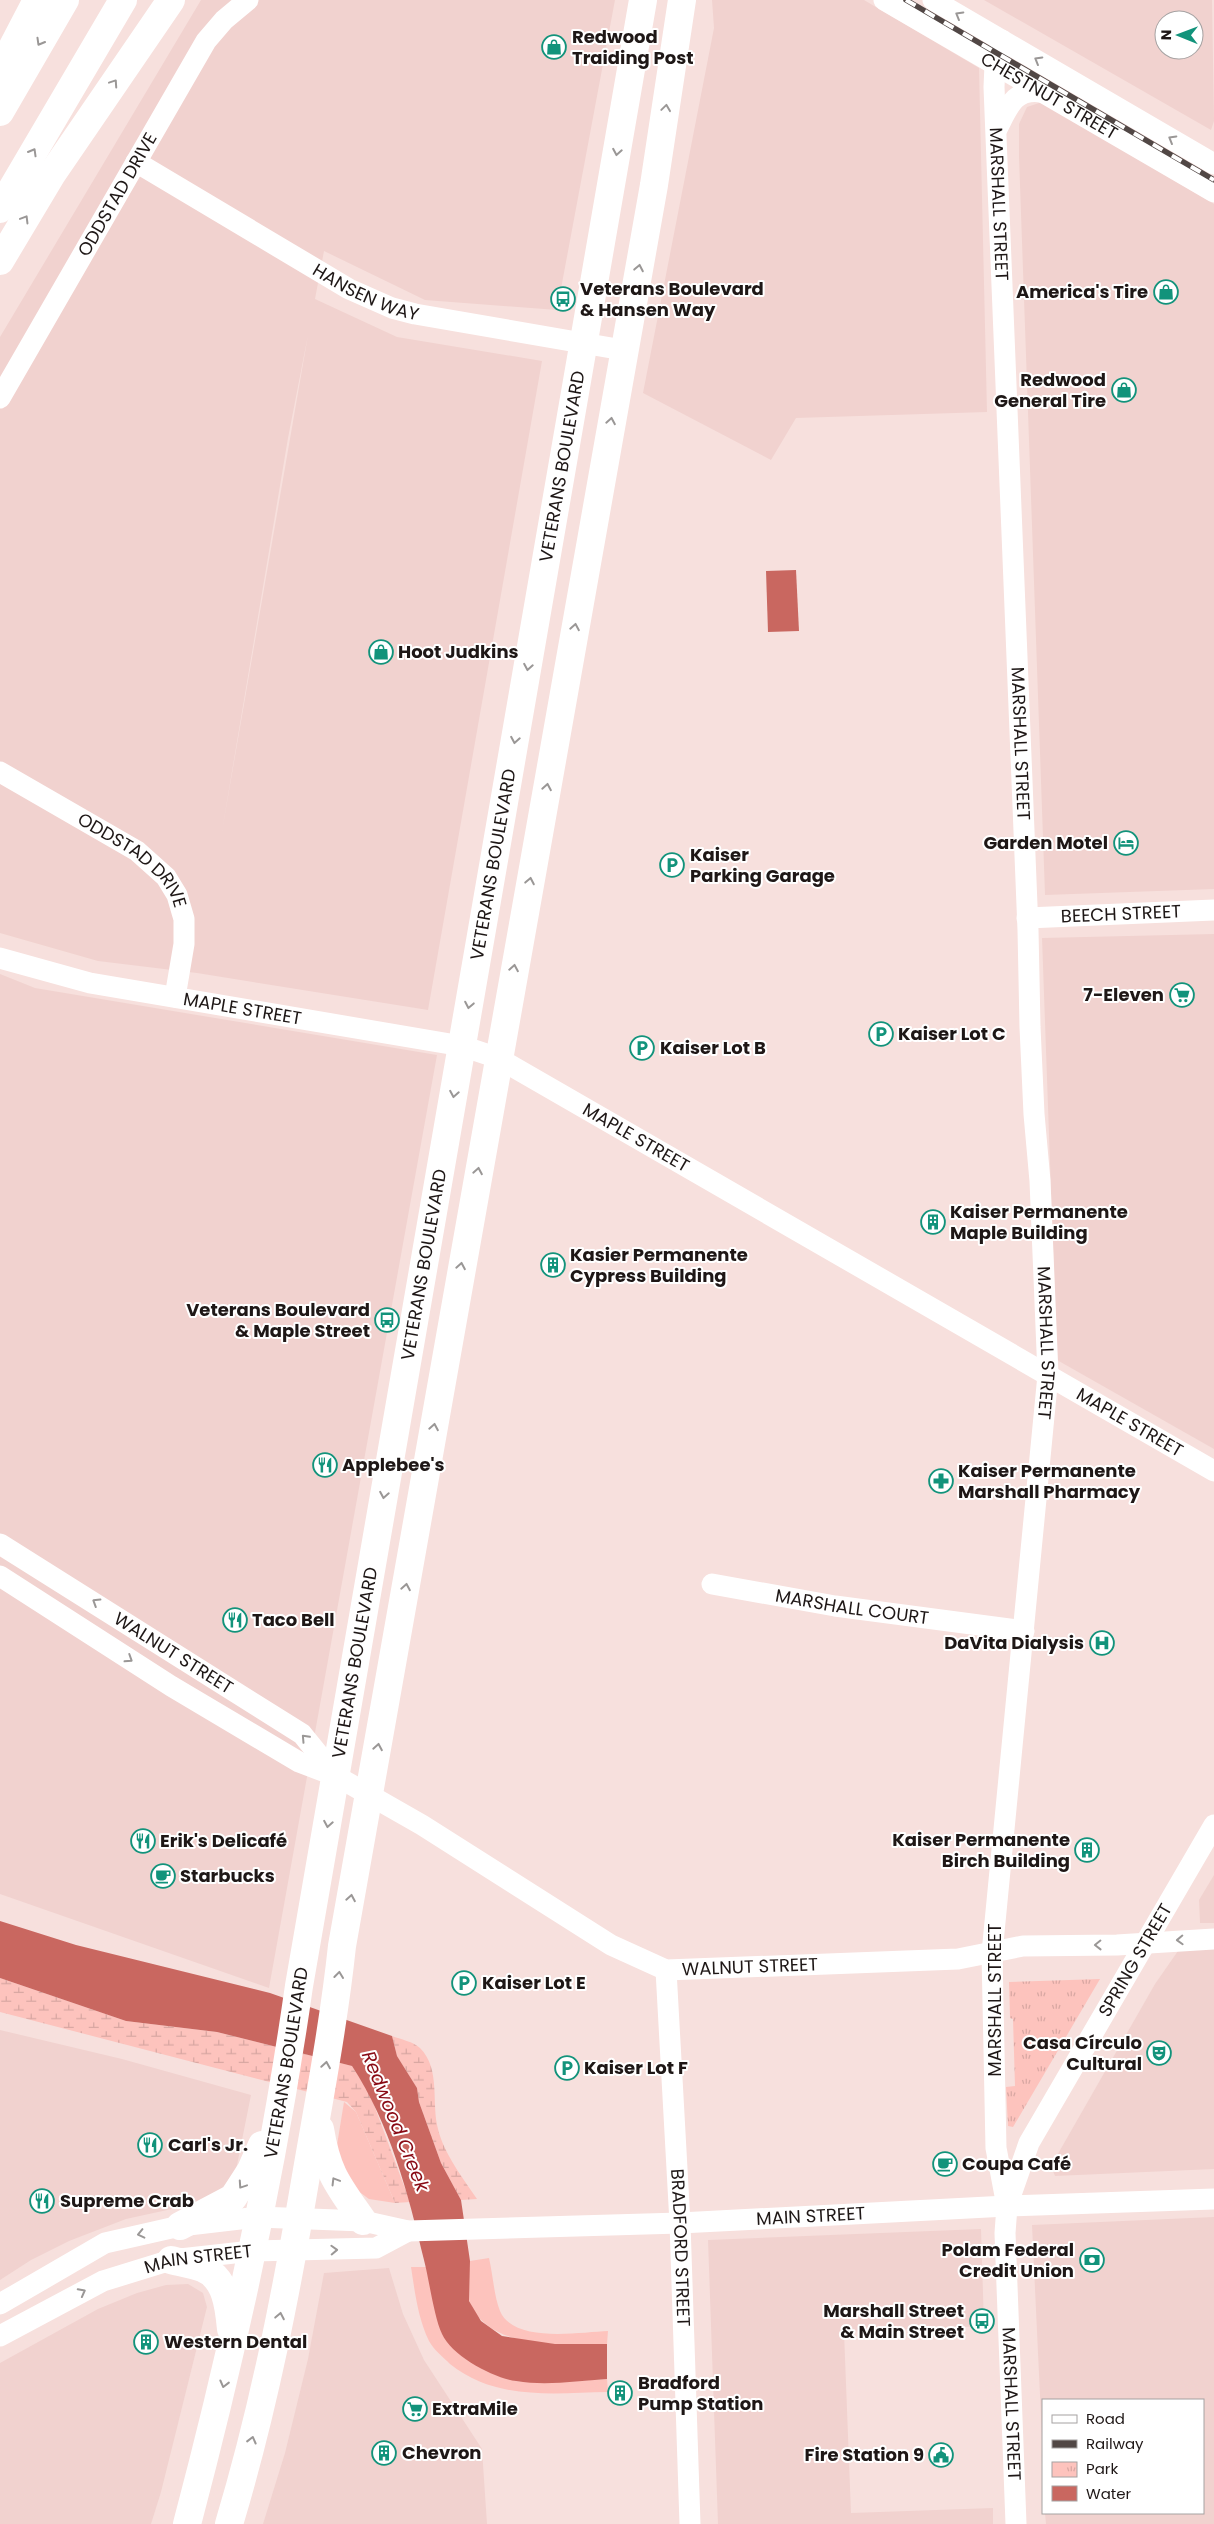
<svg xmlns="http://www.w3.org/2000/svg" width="1214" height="2524" viewBox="0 0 1214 2524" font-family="Poppins,sans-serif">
	<defs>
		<pattern id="wetland-marsh" width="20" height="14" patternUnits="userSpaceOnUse" patternTransform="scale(1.25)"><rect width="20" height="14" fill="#fdc3bd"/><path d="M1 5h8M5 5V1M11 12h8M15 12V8" fill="none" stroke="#d8a7a2"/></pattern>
		<pattern id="park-tufts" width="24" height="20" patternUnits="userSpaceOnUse" patternTransform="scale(1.25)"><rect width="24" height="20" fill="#fdc3bd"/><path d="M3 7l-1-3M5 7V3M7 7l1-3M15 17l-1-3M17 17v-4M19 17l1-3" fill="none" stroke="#d8a7a2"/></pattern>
	</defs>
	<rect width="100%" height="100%" fill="#f7e0dd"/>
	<g fill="#f1d2cf" fill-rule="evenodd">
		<path d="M201,0H615L557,310L425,300L324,251L315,299L397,337L542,361L428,1010L197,973L98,961L0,933V337ZM308,335L222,831L288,438Z"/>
		<polygon points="712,0 864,0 979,68 987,412 796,418 771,460 643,393 714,28"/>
		<path d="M984,0H1212L1214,121L1211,130ZM1164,20H1194V50H1164Z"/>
		<polygon points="1042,102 1214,204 1214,889 1045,895 1019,157 1019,124 1027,107"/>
		<polygon points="1214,934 1214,1449 1057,1360 1042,938"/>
		<polygon points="0,974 35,988 437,1055 269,1988 0,1894"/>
		<polygon points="1214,1875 1214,1923 1200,1923 1199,1900"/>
		<polygon points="1214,1949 1214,2169 1055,2176 1051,2166 1155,1984 1178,1951"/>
		<polygon points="0,2030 122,2059 251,2095 236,2170 220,2191 204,2202 126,2219 69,2241 31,2260 0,2280"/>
		<polygon points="1214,2217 1214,2524 1046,2524 1045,2513 1203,2513 1203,2400 1043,2400 1043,2459 1032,2225"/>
		<polygon points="981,2229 984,2326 844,2332 851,2513 993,2508 993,2524 718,2524 708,2240"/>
		<polygon points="389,2268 403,2314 424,2360 482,2449 487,2524 263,2524 285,2453 308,2359 324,2273"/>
		<polygon points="188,2284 203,2293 207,2307 161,2492 151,2524 0,2524 0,2363 98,2309 137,2293 166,2285"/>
	</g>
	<g fill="#fdc3bd">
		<polygon points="344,2102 356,2112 395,2203 369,2199 354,2188 336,2151"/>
		<path d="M489,2258C493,2275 494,2296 500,2311C514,2344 580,2332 608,2331L607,2344C564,2344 490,2351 470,2303C465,2292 469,2273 470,2261Z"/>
		<path d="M411,2267H426L442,2334L515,2381L545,2383L607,2379L608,2392C553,2393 496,2401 450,2364C443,2357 434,2350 429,2341C418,2318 415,2293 411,2267Z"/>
	</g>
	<g fill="url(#wetland-marsh)">
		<polygon points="0,1978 126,2021 217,2032 352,2066 370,2094 410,2202 395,2203 356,2112 347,2102 0,2012"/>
		<path d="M392,2036C400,2039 414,2042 420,2048C441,2069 431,2103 438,2129C444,2154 463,2178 477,2199L461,2200L441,2163L419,2102L417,2088L397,2056Z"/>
	</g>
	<polygon fill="url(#park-tufts)" points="1100,1979 1013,2127 1008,2126 1006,2087 1015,2086 1013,2019 1010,2018 1009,1982"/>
	<g fill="#c96760">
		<polygon points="796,570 799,631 768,632 766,571"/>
		<path d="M0,1921L76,1945L270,1993L392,2036L397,2056L417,2088L419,2102L441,2163L461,2200L470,2261L469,2301L481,2321L502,2336L555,2344H607V2379C577,2381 546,2386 516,2381C493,2378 452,2356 442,2334C434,2317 429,2279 424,2260C408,2193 390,2124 352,2066L217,2032L126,2021L0,1978Z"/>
	</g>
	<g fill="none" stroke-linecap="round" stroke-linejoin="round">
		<g stroke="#fff" stroke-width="21">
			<path id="s1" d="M884,0L1214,192"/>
			<polyline points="933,0 1214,164"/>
			<path id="s2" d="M1002,40L995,65L994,87L1028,930L1030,1027L1034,1114L1040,1181L1048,1375L992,1953L996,2148L1007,2206L1005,2233L1016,2524"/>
			<path d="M997,129C1008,108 1014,88 1041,92"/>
			<path id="s3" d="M136,162L349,289L392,308L415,314L623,350"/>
			<path id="s4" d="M0,398L206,41L224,20L248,0"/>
			<path id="s5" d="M0,772L137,851L166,877L177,895L184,919V944L175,997"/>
			<path id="s6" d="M1027,918L1214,910"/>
			<path id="s7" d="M0,958L90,983L462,1046L498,1058L1214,1471"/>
			<path id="s8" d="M0,1544L302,1734L336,1776"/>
			<path id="s9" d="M0,1576L171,1686L299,1762L336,1776L422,1825L611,1945L666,1970L958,1959L1023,1946L1117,1945L1214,1939"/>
			<path id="s10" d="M712,1584L835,1606L1024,1631"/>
			<path id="s11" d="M666,1970L680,2223L690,2524"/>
			<path id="s12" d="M1008,2203L1029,2143L1214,1825"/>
			<path id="s13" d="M0,2304L105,2243L180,2226L258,2217L363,2221L408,2231L680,2223L1007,2206L1214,2199"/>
			<path id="s14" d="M0,2336L103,2281L171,2260L252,2251L376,2248L408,2231"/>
		</g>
		<g stroke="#fff" stroke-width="28">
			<path d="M320,2129C327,2173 338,2185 363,2221"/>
			<polyline points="180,2226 233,2198 251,2170 262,2145"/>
			<path d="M171,2260C181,2263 193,2264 202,2268C226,2277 229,2307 231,2329"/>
			<path id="s15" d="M187,2524C234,2347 273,2168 299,1986L643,0"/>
			<path d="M229,2524C264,2408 287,2289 307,2170C320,2095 334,2021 342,1946L654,185L682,0"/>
		</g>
		<g stroke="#fff" stroke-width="28">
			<polyline points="0,71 37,0"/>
			<polyline points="0,112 65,0"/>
			<polyline points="0,209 123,0"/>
			<polyline points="0,261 52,174 171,0"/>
		</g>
		<g stroke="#514745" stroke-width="5.5">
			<polyline id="rail" points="906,0 1214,180"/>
		</g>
		<use href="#rail" stroke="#fff" stroke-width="4" stroke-dasharray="11" stroke-linecap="butt"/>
	</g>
	<defs><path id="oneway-chevron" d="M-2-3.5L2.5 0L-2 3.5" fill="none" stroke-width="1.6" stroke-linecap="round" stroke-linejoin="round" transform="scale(1.25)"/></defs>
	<g stroke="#9a9796">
		<use href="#oneway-chevron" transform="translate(959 15) rotate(-150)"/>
		<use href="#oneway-chevron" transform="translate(40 42) rotate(120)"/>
		<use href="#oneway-chevron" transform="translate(1038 60) rotate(-150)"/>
		<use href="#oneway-chevron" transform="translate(114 83) rotate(-56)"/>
		<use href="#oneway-chevron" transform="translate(666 108) rotate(-82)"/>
		<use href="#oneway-chevron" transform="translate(1172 139) rotate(-150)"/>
		<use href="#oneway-chevron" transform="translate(33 152) rotate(-60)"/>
		<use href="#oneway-chevron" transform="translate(617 152) rotate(100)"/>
		<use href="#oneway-chevron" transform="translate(25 219) rotate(-59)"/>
		<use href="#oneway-chevron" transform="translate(639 268) rotate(-79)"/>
		<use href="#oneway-chevron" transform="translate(611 421) rotate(-80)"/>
		<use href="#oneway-chevron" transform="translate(575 627) rotate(-80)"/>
		<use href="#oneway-chevron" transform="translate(528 667) rotate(100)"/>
		<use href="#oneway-chevron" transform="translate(515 740) rotate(100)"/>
		<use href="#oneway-chevron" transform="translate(547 787) rotate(-80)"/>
		<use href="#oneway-chevron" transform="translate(530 881) rotate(-79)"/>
		<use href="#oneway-chevron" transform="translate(514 968) rotate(-80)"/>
		<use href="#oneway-chevron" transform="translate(469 1005) rotate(101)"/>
		<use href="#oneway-chevron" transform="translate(454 1094) rotate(100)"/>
		<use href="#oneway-chevron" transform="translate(478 1171) rotate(-80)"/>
		<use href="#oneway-chevron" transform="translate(461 1266) rotate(-80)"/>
		<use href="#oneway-chevron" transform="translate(434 1427) rotate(-80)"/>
		<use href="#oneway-chevron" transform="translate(384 1495) rotate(100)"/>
		<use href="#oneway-chevron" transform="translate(406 1587) rotate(-80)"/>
		<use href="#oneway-chevron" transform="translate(96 1602) rotate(-148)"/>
		<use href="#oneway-chevron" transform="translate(129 1659) rotate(33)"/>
		<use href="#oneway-chevron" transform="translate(305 1738) rotate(-133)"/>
		<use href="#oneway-chevron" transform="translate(378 1747) rotate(-80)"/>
		<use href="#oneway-chevron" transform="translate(328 1824) rotate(100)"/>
		<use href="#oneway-chevron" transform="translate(351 1898) rotate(-80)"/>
		<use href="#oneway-chevron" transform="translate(1180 1940) rotate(178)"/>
		<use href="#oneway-chevron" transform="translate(1098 1945) rotate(179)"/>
		<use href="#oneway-chevron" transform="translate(339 1975) rotate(-83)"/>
		<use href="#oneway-chevron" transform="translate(326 2065) rotate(-81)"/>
		<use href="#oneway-chevron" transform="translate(335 2181) rotate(-121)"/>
		<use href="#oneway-chevron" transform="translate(242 2185) rotate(124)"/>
		<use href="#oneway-chevron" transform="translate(141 2234) rotate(167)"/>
		<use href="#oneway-chevron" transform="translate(334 2250) rotate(-2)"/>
		<use href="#oneway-chevron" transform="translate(82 2292) rotate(-28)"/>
		<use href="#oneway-chevron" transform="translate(280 2316) rotate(-79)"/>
		<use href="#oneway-chevron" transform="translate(224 2384) rotate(104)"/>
		<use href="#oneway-chevron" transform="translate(252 2440) rotate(-76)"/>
	</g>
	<defs>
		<g id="shop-ring" transform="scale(1.25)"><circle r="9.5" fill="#fff" stroke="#12937b" stroke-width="1.5"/><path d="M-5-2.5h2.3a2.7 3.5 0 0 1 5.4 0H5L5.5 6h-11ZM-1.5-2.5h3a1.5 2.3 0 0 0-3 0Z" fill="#12937b"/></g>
		<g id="bus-ring" transform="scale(1.25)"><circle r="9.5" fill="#fff" stroke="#12937b" stroke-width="1.5"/><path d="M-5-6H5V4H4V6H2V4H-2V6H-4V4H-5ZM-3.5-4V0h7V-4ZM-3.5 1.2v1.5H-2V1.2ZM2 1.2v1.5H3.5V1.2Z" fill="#12937b"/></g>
		<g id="hotel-ring" transform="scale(1.25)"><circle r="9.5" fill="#fff" stroke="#12937b" stroke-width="1.5"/><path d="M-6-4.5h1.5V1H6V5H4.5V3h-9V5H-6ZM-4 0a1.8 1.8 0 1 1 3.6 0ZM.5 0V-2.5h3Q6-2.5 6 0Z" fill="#12937b"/></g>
		<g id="parking-ring" transform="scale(1.25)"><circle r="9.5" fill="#fff" stroke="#12937b" stroke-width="1.5"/><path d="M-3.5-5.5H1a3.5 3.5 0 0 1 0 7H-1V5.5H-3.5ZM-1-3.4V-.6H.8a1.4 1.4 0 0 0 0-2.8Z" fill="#12937b"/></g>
		<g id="supermarket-ring" transform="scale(1.25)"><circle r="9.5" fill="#fff" stroke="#12937b" stroke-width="1.5"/><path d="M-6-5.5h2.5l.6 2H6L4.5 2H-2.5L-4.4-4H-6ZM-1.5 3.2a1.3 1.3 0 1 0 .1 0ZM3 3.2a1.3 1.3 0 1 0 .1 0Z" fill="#12937b"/></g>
		<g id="building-ring" transform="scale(1.25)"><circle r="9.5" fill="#fff" stroke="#12937b" stroke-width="1.5"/><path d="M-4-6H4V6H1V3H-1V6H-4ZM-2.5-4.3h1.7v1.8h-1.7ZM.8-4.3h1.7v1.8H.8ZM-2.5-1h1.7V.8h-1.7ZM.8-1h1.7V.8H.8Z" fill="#12937b"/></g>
		<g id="restaurant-ring" transform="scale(1.25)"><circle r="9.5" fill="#fff" stroke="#12937b" stroke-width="1.5"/><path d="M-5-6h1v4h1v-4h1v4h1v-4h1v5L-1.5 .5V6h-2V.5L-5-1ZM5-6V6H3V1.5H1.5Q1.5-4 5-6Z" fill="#12937b"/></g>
		<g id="pharmacy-ring" transform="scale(1.25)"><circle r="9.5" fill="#fff" stroke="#12937b" stroke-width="1.5"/><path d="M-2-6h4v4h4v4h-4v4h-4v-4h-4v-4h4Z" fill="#12937b"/></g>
		<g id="hospital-ring" transform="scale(1.25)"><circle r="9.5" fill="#fff" stroke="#12937b" stroke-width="1.5"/><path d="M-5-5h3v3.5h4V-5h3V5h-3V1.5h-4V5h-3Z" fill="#12937b"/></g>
		<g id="cafe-ring" transform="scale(1.25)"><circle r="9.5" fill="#fff" stroke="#12937b" stroke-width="1.5"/><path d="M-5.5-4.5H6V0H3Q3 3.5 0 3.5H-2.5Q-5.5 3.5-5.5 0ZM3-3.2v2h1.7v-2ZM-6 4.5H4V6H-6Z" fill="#12937b"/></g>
		<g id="theatre-ring" transform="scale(1.25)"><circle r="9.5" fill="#fff" stroke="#12937b" stroke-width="1.5"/><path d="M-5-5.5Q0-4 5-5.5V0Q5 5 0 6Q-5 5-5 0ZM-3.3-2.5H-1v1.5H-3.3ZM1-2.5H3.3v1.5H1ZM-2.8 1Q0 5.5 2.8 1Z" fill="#12937b"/></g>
		<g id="bank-ring" transform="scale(1.25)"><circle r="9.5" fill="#fff" stroke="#12937b" stroke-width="1.5"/><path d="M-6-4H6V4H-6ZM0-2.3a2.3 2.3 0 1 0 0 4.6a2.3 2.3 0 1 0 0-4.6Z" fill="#12937b"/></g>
		<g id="civic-ring" transform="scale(1.25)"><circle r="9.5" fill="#fff" stroke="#12937b" stroke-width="1.5"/><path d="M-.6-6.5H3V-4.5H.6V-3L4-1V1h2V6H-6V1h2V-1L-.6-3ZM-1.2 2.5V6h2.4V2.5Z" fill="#12937b"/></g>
	</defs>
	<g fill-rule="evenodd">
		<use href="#shop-ring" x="554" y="47"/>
		<use href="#shop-ring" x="1166" y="292"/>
		<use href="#bus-ring" x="563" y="299"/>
		<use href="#shop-ring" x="1124" y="390"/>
		<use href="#shop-ring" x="381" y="652"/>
		<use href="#hotel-ring" x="1126" y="843"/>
		<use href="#parking-ring" x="672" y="865"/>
		<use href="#supermarket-ring" x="1182" y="995"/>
		<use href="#parking-ring" x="881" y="1034"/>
		<use href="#parking-ring" x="642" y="1048"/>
		<use href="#building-ring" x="933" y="1222"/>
		<use href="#building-ring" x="553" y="1265"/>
		<use href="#bus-ring" x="387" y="1320"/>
		<use href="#restaurant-ring" x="325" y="1465"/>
		<use href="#pharmacy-ring" x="941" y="1481"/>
		<use href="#restaurant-ring" x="235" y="1620"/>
		<use href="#hospital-ring" x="1102" y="1643"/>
		<use href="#restaurant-ring" x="143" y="1841"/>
		<use href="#building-ring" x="1087" y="1850"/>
		<use href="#cafe-ring" x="163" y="1876"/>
		<use href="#parking-ring" x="464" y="1983"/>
		<use href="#theatre-ring" x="1159" y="2053"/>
		<use href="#parking-ring" x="567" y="2068"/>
		<use href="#restaurant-ring" x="150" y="2145"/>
		<use href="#cafe-ring" x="945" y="2164"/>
		<use href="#restaurant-ring" x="42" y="2201"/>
		<use href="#bank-ring" x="1092" y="2260"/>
		<use href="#bus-ring" x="982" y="2321"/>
		<use href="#building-ring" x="146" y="2342"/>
		<use href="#building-ring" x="620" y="2393"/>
		<use href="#supermarket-ring" x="415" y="2409"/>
		<use href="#building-ring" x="384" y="2453"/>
		<use href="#civic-ring" x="941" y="2455"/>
	</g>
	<g text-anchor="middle" stroke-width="4" stroke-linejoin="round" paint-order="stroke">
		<g font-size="18" font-weight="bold" fill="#1e1716" stroke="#fff" text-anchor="start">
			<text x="572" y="43">Redwood<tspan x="572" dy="21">Traiding Post</tspan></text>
			<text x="580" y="295">Veterans Boulevard<tspan x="580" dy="21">&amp; Hansen Way</tspan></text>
			<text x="1148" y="298" text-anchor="end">America's Tire</text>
			<text x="1106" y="386" text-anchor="end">Redwood<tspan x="1106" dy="21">General Tire</tspan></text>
			<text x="398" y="658">Hoot Judkins</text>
			<text x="1108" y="849" text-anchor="end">Garden Motel</text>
			<text x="690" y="861">Kaiser<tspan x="690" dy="21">Parking Garage</tspan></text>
			<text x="1164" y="1001" text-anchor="end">7-Eleven</text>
			<text x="898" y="1040">Kaiser Lot C</text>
			<text x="660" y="1054">Kaiser Lot B</text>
			<text x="950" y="1218">Kaiser Permanente<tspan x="950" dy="21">Maple Building</tspan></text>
			<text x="570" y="1261">Kasier Permanente<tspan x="570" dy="21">Cypress Building</tspan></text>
			<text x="370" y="1316" text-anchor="end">Veterans Boulevard<tspan x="370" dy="21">&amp; Maple Street</tspan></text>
			<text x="342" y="1471">Applebee's</text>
			<text x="958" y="1477">Kaiser Permanente<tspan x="958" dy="21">Marshall Pharmacy</tspan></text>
			<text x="252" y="1626">Taco Bell</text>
			<text x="1084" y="1649" text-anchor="end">DaVita Dialysis</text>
			<text x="1070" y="1846" text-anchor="end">Kaiser Permanente<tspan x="1070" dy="21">Birch Building</tspan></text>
			<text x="160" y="1847">Erik's Delicafé</text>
			<text x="180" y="1882">Starbucks</text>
			<text x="482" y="1989">Kaiser Lot E</text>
			<text x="1142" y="2049" text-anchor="end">Casa Círculo<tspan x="1142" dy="21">Cultural</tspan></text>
			<text x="584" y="2074">Kaiser Lot F</text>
			<text x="168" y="2151">Carl's Jr.</text>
			<text x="962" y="2170">Coupa Café</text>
			<text x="60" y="2207">Supreme Crab</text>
			<text x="1074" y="2256" text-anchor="end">Polam Federal<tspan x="1074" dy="21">Credit Union</tspan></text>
			<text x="964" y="2317" text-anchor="end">Marshall Street<tspan x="964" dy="21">&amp; Main Street</tspan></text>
			<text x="164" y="2348">Western Dental</text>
			<text x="638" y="2389">Bradford<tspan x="638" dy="21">Pump Station</tspan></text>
			<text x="432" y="2415">ExtraMile</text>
			<text x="402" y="2459">Chevron</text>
			<text x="924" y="2461" text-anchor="end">Fire Station 9</text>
		</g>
		<g font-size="18" fill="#1e1716" stroke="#fff">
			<text dy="6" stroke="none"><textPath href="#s1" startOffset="191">CHESTNUT STREET</textPath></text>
			<text dy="6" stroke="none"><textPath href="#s4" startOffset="235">ODDSTAD DRIVE</textPath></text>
			<text dy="6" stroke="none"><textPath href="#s2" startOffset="165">MARSHALL STREET</textPath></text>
			<text dy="6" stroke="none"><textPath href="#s3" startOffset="265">HANSEN WAY</textPath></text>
			<text dy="6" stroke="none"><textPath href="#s15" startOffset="2092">VETERANS BOULEVARD</textPath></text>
			<text dy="6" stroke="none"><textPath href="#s2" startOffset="705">MARSHALL STREET</textPath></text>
			<text dy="6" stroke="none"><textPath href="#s5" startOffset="161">ODDSTAD DRIVE</textPath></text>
			<text dy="6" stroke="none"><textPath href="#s15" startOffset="1688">VETERANS BOULEVARD</textPath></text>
			<text dy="6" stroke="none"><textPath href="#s6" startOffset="94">BEECH STREET</textPath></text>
			<text dy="6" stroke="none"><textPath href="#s7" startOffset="248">MAPLE STREET</textPath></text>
			<text dy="6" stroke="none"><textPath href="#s7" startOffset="668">MAPLE STREET</textPath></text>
			<text dy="6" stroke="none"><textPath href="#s15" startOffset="1282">VETERANS BOULEVARD</textPath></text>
			<text dy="6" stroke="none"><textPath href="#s2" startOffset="1305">MARSHALL STREET</textPath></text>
			<text dy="6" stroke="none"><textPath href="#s7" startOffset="1238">MAPLE STREET</textPath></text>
			<text dy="6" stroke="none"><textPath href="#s10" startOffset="142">MARSHALL COURT</textPath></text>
			<text dy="6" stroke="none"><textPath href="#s8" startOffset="205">WALNUT STREET</textPath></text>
			<text dy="6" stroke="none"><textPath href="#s15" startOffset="878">VETERANS BOULEVARD</textPath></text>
			<text dy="6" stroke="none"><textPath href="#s12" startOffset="275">SPRING STREET</textPath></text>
			<text dy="6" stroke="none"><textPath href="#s9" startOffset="859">WALNUT STREET</textPath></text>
			<text transform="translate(995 2000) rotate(-90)" y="6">MARSHALL STREET</text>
			<text dy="6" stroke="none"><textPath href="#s15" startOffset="472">VETERANS BOULEVARD</textPath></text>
			<text dy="6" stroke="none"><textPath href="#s13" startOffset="831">MAIN STREET</textPath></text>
			<text dy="6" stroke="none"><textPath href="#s11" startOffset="278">BRADFORD STREET</textPath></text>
			<text dy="6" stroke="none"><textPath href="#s14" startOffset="215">MAIN STREET</textPath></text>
			<text dy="6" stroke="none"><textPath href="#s2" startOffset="2370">MARSHALL STREET</textPath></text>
		</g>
		<g font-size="19" font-style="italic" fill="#890b15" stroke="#fff">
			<text transform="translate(396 2121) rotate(68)" y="7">Redwood Creek</text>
		</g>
	</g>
	<rect x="1042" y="2399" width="162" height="115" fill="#ffffff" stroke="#a5a2a2"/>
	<rect x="1052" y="2415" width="25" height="8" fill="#ffffff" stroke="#a5a2a2"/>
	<text x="1086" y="2424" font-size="15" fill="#1e1716">Road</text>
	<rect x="1052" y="2440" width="25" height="8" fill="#514745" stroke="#a5a2a2"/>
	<text x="1086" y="2449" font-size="15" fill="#1e1716">Railway</text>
	<rect x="1052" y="2462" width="25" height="15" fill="url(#park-tufts)" stroke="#a5a2a2"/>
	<text x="1086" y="2474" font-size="15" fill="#1e1716">Park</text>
	<rect x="1052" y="2486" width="25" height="15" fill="#c96760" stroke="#a5a2a2"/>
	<text x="1086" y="2499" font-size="15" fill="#1e1716">Water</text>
	<g transform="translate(1179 35) rotate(271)"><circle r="24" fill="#ffffff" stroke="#a5a2a2"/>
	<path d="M0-4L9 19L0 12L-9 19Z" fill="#12937b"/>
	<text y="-8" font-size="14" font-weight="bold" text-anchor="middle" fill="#1e1716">N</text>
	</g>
</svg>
